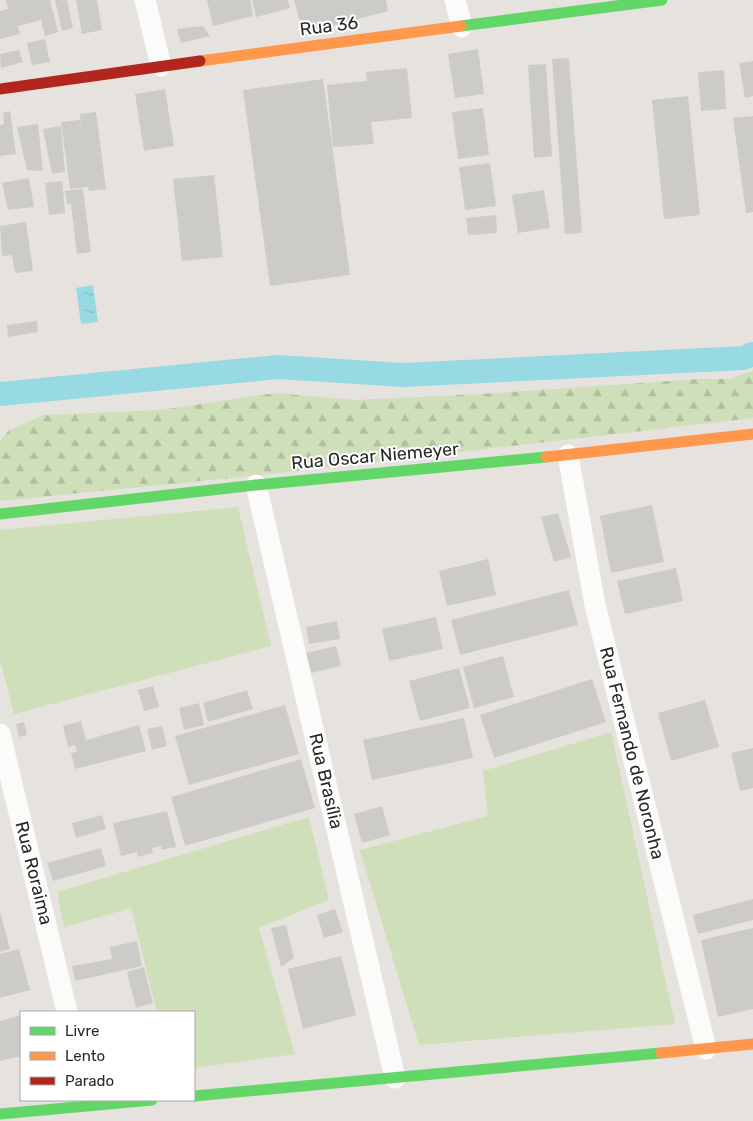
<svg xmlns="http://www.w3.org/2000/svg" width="753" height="1121" viewBox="0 0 753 1121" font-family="Rubik,sans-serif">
	<defs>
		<pattern id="forest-firs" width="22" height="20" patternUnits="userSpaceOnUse" patternTransform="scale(1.25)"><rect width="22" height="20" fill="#cedfb9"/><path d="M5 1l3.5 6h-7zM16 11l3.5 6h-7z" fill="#b1bf9f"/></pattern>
		<pattern id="water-ripples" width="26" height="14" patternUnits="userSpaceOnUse" patternTransform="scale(1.25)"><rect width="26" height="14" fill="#97dae3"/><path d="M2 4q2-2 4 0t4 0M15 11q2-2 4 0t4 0" fill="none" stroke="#82bbc3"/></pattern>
	</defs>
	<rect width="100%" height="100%" fill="#e6e2de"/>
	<g fill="#cedfb9">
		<polygon points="238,507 271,646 14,714 0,660 0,530"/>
		<polygon points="611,732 675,1024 419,1045 360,850 488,816 483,771"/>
		<polygon points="309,817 329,900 259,928 295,1054 194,1068 194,1012 157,1012 131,908 64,927 57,892"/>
	</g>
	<polygon fill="url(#forest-firs)" points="753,370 753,418 261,475 0,501 0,441 9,430 44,415 160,410 275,393 355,400 482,394 698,379 731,379"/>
	<polygon fill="url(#water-ripples)" points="93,285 98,322 81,324 76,288"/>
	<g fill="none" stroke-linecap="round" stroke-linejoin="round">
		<polyline stroke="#97dae3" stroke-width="24" points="0,394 278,367 403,375 743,358 753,354"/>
	</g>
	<g fill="#cdcbc8">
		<polygon points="6,0 50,0 58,32 45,36 41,20 18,26 20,34 0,39 0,11 8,9"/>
		<polygon points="55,0 67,0 73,28 62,31"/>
		<polygon points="76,0 97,0 102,30 82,34"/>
		<polygon points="207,0 250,0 253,16 213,26"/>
		<polygon points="252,0 288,0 290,8 256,17"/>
		<polygon points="294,0 386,0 388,11 303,33"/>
		<polygon points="203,26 210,36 181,43 177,29"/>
		<polygon points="45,39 50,62 32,65 27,43"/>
		<polygon points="478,49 484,94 455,98 448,54"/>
		<polygon points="19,50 23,62 1,68 0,54"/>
		<polygon points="569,58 582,233 565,234 552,59"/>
		<polygon points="753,61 753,96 745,98 739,63"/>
		<polygon points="546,64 552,156 534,158 528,65"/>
		<polygon points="407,68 412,118 371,122 374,144 333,147 327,85 367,81 366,72"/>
		<polygon points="724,70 726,109 701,111 698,72"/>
		<polygon points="323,79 350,275 270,286 243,90"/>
		<polygon points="165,89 174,146 144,151 135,94"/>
		<polygon points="688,96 700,215 664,219 652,100"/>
		<polygon points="483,108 489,155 458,159 452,112"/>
		<polygon points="10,111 16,154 0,156 0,125 4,124 3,113"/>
		<polygon points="96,112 106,189 89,191 88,187 70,189 61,122 80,120 81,129 80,114"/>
		<polygon points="753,116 753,212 746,213 733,118"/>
		<polygon points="38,124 43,171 27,170 17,127"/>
		<polygon points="61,126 65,172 52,174 43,129"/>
		<polygon points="490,163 496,206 465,210 459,167"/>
		<polygon points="214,175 223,257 182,261 173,179"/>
		<polygon points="29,178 34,207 8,210 2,183"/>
		<polygon points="62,181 65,213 49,215 45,183"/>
		<polygon points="83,189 91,252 77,254 71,204 67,204 65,191"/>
		<polygon points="544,190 550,228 518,233 512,195"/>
		<polygon points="496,215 497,233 468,235 466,218"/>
		<polygon points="26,222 33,271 15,273 12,255 2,256 0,226"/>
		<polygon points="37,321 38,332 8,337 7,325"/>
		<polygon points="652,505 664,562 611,573 600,516"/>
		<polygon points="558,513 571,557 554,562 541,517"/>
		<polygon points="488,559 496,595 447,606 439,571"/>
		<polygon points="676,568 683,601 625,614 617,581"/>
		<polygon points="569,590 578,625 460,655 451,620"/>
		<polygon points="436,617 443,649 389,661 382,629"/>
		<polygon points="337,621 340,639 309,644 306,627"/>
		<polygon points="336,646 341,666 311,673 306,653"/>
		<polygon points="503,656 514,697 474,708 463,667"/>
		<polygon points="459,668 470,708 420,721 409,681"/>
		<polygon points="592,679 606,722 494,758 480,715"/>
		<polygon points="153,686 159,707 144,711 138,690"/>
		<polygon points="247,690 253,709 208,722 203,703"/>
		<polygon points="705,700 719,747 671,761 658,713"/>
		<polygon points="199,703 204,725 184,730 179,708"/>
		<polygon points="285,705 299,754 189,785 175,736"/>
		<polygon points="464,718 473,758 372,780 363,740"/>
		<polygon points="81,721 86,740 139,725 146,751 75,769 71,753 77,752 75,745 68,747 63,726"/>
		<polygon points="24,722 27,735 19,737 16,724"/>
		<polygon points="162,726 167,746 152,750 147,729"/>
		<polygon points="753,748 753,788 740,791 731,753"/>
		<polygon points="301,759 315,808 185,846 171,797"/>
		<polygon points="382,806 390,835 362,843 354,814"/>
		<polygon points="167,811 176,847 162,850 161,846 152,848 153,853 138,857 137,852 121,856 113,823"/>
		<polygon points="102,815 106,829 76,838 72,823"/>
		<polygon points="101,848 106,866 53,881 47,863"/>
		<polygon points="753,899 753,920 698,934 693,915"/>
		<polygon points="335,909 343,932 324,938 317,915"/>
		<polygon points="0,912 10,949 0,952"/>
		<polygon points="286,925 294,958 281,967 271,928"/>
		<polygon points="753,928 753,1009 718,1017 701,940"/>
		<polygon points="137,941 142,966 75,981 72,966 112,959 110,947"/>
		<polygon points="19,949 30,990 0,998 0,954"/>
		<polygon points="341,956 356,1015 303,1029 288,969"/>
		<polygon points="144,967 153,1003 136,1008 127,972"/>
		<polygon points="21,1015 21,1056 0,1061 0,1021"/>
	</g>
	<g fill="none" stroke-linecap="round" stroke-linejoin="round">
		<g stroke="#fbfbfa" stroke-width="21">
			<polyline points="145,0 161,66"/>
			<polyline points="455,0 462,27"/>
			<polyline points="568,455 595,605 706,1049"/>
			<polyline points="256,485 395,1078"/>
			<polyline points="0,734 67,1012"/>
		</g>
		<g stroke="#63d668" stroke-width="11">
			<polyline points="461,26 662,0"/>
			<polyline points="0,514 256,485 546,457"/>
			<polyline points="194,1096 661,1053"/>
			<polyline points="0,1114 152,1100"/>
		</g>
		<g stroke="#ff974d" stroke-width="11">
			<polyline points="200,61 461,26"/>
			<polyline points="546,457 753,434"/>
			<polyline points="661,1053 753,1044"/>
		</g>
		<polyline stroke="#b3261e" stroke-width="11" points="0,89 200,61"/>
	</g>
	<g text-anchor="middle" stroke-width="4" stroke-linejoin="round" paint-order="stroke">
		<g font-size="18" fill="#282828" stroke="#fff">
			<text transform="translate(329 26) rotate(-7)" y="6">Rua 36</text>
			<text transform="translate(375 456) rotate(-5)" y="6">Rua Oscar Niemeyer</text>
			<text transform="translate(632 753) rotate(76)" y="6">Rua Fernando de Noronha</text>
			<text transform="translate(326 781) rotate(77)" y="6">Rua Brasília</text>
			<text transform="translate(34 873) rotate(76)" y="6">Rua Roraima</text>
		</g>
	</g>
	<rect x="20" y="1011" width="175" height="90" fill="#ffffff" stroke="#a9a9a9"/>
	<rect x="30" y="1027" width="25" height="8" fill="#63d668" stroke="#a9a9a9"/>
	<text x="65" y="1036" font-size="15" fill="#282828">Livre</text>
	<rect x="30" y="1052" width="25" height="8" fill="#ff974d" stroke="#a9a9a9"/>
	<text x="65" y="1061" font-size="15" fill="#282828">Lento</text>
	<rect x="30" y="1077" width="25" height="8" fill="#b3261e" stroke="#a9a9a9"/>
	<text x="65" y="1086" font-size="15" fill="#282828">Parado</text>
</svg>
